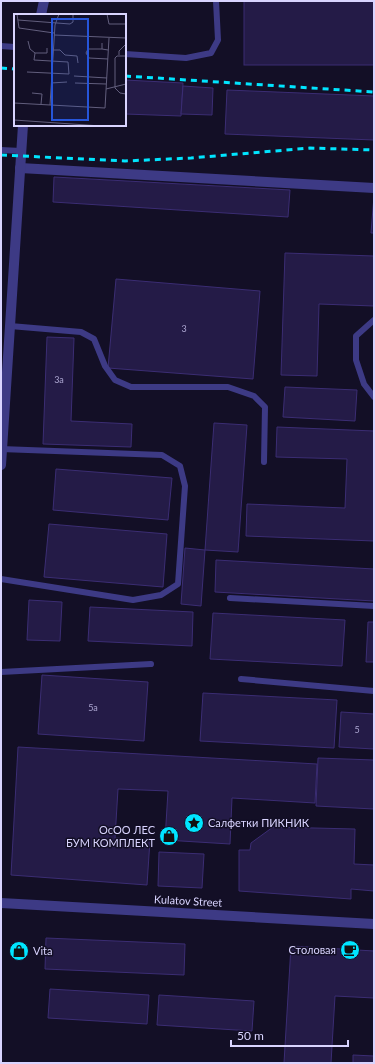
<svg xmlns="http://www.w3.org/2000/svg" width="375" height="1064" viewBox="0 0 375 1064" font-family="Lato,sans-serif">
	<rect width="100%" height="100%" fill="#130f26"/>
	<g fill="#241b47" stroke="#3b2d73">
		<rect x="244" y="1" width="130" height="64"/>
		<polygon points="125,80 183,83 181,116 125,114"/>
		<polygon points="183,86 213,88 212,115 181,114"/>
		<polygon points="227,90 374,96 374,140 225,134"/>
		<polygon points="54,177 290,190 288,217 53,202"/>
		<polygon points="374,196 374,233 371,233"/>
		<polygon points="285,253 374,256 374,306 319,304 317,376 281,375"/>
		<polygon points="116,279 260,291 253,379 108,368"/>
		<polygon points="47,337 74,338 71,421 132,424 131,447 43,444"/>
		<polygon points="285,387 357,390 355,421 283,417"/>
		<polygon points="214,423 247,425 238,552 205,550"/>
		<polygon points="277,427 374,431 374,548 374,541 246,536 247,504 345,508 347,459 276,457"/>
		<polygon points="56,469 172,478 168,520 53,510"/>
		<polygon points="49,524 167,534 163,587 44,577"/>
		<polygon points="185,548 205,550 201,606 181,604"/>
		<polygon points="216,560 374,569 374,601 215,592"/>
		<polygon points="29,600 62,602 60,641 27,640"/>
		<polygon points="90,607 193,612 192,646 88,641"/>
		<polygon points="213,613 345,620 342,666 210,659"/>
		<polygon points="368,622 374,622 374,662 366,662"/>
		<polygon points="42,675 148,682 144,741 38,734"/>
		<polygon points="203,693 337,700 334,748 200,741"/>
		<polygon points="341,712 374,714 374,749 339,747"/>
		<polygon points="18,747 317,764 315,803 232,798 230,844 165,840 168,791 118,789 115,838 150,840 147,885 11,875"/>
		<polygon points="318,758 374,760 374,809 316,806"/>
		<polygon points="273,827 355,829 354,864 374,865 374,891 351,889 351,899 239,891 239,850 250,850 251,843"/>
		<polygon points="159,852 204,854 202,888 158,886"/>
		<polygon points="46,938 185,944 184,975 45,969"/>
		<polygon points="291,946 374,951 374,998 335,996 331,1063 284,1063"/>
		<polygon points="50,989 149,995 147,1024 48,1018"/>
		<polygon points="159,995 254,1001 252,1031 157,1025"/>
		<polygon points="353,1055 374,1056 374,1063 353,1063"/>
	</g>
	<g fill="none" stroke-linecap="round" stroke-linejoin="round">
		<g stroke="#3d3a85" stroke-width="6">
			<polyline points="1,46 15,47"/>
			<polyline points="125,54 186,58 211,53 218,40 216,1"/>
			<polyline points="1,150 21,151"/>
			<polyline points="374,320 356,336 356,360 364,384 374,397"/>
			<polyline points="10,326 81,332 94,339 105,366 115,380 131,387 228,387 254,396 265,407 264,462"/>
			<polyline points="1,449 162,455 180,466 185,486 178,584 161,595 133,600 1,579"/>
			<polyline points="230,598 374,606"/>
			<polyline points="1,672 151,664"/>
			<polyline points="241,679 374,691"/>
		</g>
		<g stroke="#3d3a85" stroke-width="10">
			<polyline points="41,15 44,1"/>
			<polyline points="20,168 374,188"/>
			<polyline points="1,465 23,125"/>
			<polyline points="1,903 374,924"/>
		</g>
		<g stroke="#00e5ff" stroke-width="3" stroke-dasharray="6 5" stroke-linecap="butt">
			<polyline points="1,68 15,69"/>
			<polyline points="125,76 374,92"/>
			<polyline points="1,155 125,161 191,158 310,148 374,150"/>
		</g>
	</g>
	<defs>
		<g id="sight-disc" transform="scale(1)"><circle r="9.5" fill="#00e5ff" stroke="#130f26"/><path d="M0-6L1.8-2.2L6-1.7L2.9 1.2L3.7 5.4L0 3.3L-3.7 5.4L-2.9 1.2L-6-1.7L-1.8-2.2Z" fill="#111"/></g>
		<g id="shop-disc" transform="scale(1)"><circle r="9.5" fill="#00e5ff" stroke="#130f26"/><path d="M-5-2.5h2.3a2.7 3.5 0 0 1 5.4 0H5L5.5 6h-11ZM-1.5-2.5h3a1.5 2.3 0 0 0-3 0Z" fill="#111"/></g>
		<g id="cafe-disc" transform="scale(1)"><circle r="9.5" fill="#00e5ff" stroke="#130f26"/><path d="M-5.5-4.5H6V0H3Q3 3.5 0 3.5H-2.5Q-5.5 3.5-5.5 0ZM3-3.2v2h1.7v-2ZM-6 4.5H4V6H-6Z" fill="#111"/></g>
	</defs>
	<g fill-rule="evenodd">
		<use href="#sight-disc" x="194" y="823"/>
		<use href="#shop-disc" x="169" y="836"/>
		<use href="#cafe-disc" x="350" y="950"/>
		<use href="#shop-disc" x="19" y="951"/>
	</g>
	<g text-anchor="middle" stroke-width="3" stroke-linejoin="round" paint-order="stroke">
		<g font-size="9" fill="#aca6d1">
			<text x="184" y="332">3</text>
			<text x="59" y="383">3а</text>
			<text x="93" y="711">5а</text>
			<text x="357" y="733">5</text>
		</g>
		<g font-size="11" fill="#d9d4ff" stroke="#130f26" text-anchor="start">
			<text x="208" y="827">Салфетки ПИКНИК</text>
			<text x="155" y="834" text-anchor="end">ОсОО ЛЕС<tspan x="155" dy="13">БУМ КОМПЛЕКТ</tspan></text>
			<text x="336" y="954" text-anchor="end">Столовая</text>
			<text x="33" y="955">Vita</text>
		</g>
		<g font-size="11" fill="#d9d4ff" stroke="#130f26">
			<text transform="translate(188 901) rotate(3)" y="4">Kulatov Street</text>
		</g>
	</g>
	<g transform="translate(14 14)">
		<rect width="112" height="112" fill="#130f26"/>
		<path fill="none" stroke="#625e7d" stroke-width="1" d="M3,0L5,14L40,19M93,0L95,10H112M4,6L56,10L59,8V0M40,21L112,24M14,27L16,35L21,39H33V34M88,29V35L94,36M88,35H74L72,39L75,44L94,45M39,36H46L51,41L63,42L64,49M105,41V37L112,30M112,42H103L101,44V74L106,79L112,80M13,58L55,60L54,48L20,46L21,39M60,62L93,64M37,69L53,68M61,69L92,70M92,75L112,70M18,79L28,80L27,90M0,89L91,94L95,24M36,91L41,11L45,0M0,106L87,112"/>
		<path fill="#2655da" fill-opacity="0.15" stroke="#2655da" stroke-width="2" d="M38,5H74V106H38Z"/>
		<rect width="112" height="112" fill="none" stroke="#d9d4ff" stroke-width="2"/>
	</g>
	<rect width="375" height="1064" fill="none" stroke="#d9d4ff" stroke-width="4"/>
	<path d="M231 1040v6h117v-6" fill="none" stroke="#d9d4ff" stroke-width="2"/>
	<text x="237" y="1040" font-size="12" fill="#d9d4ff" stroke="#130f26" stroke-width="3" paint-order="stroke">50 m</text>
</svg>
